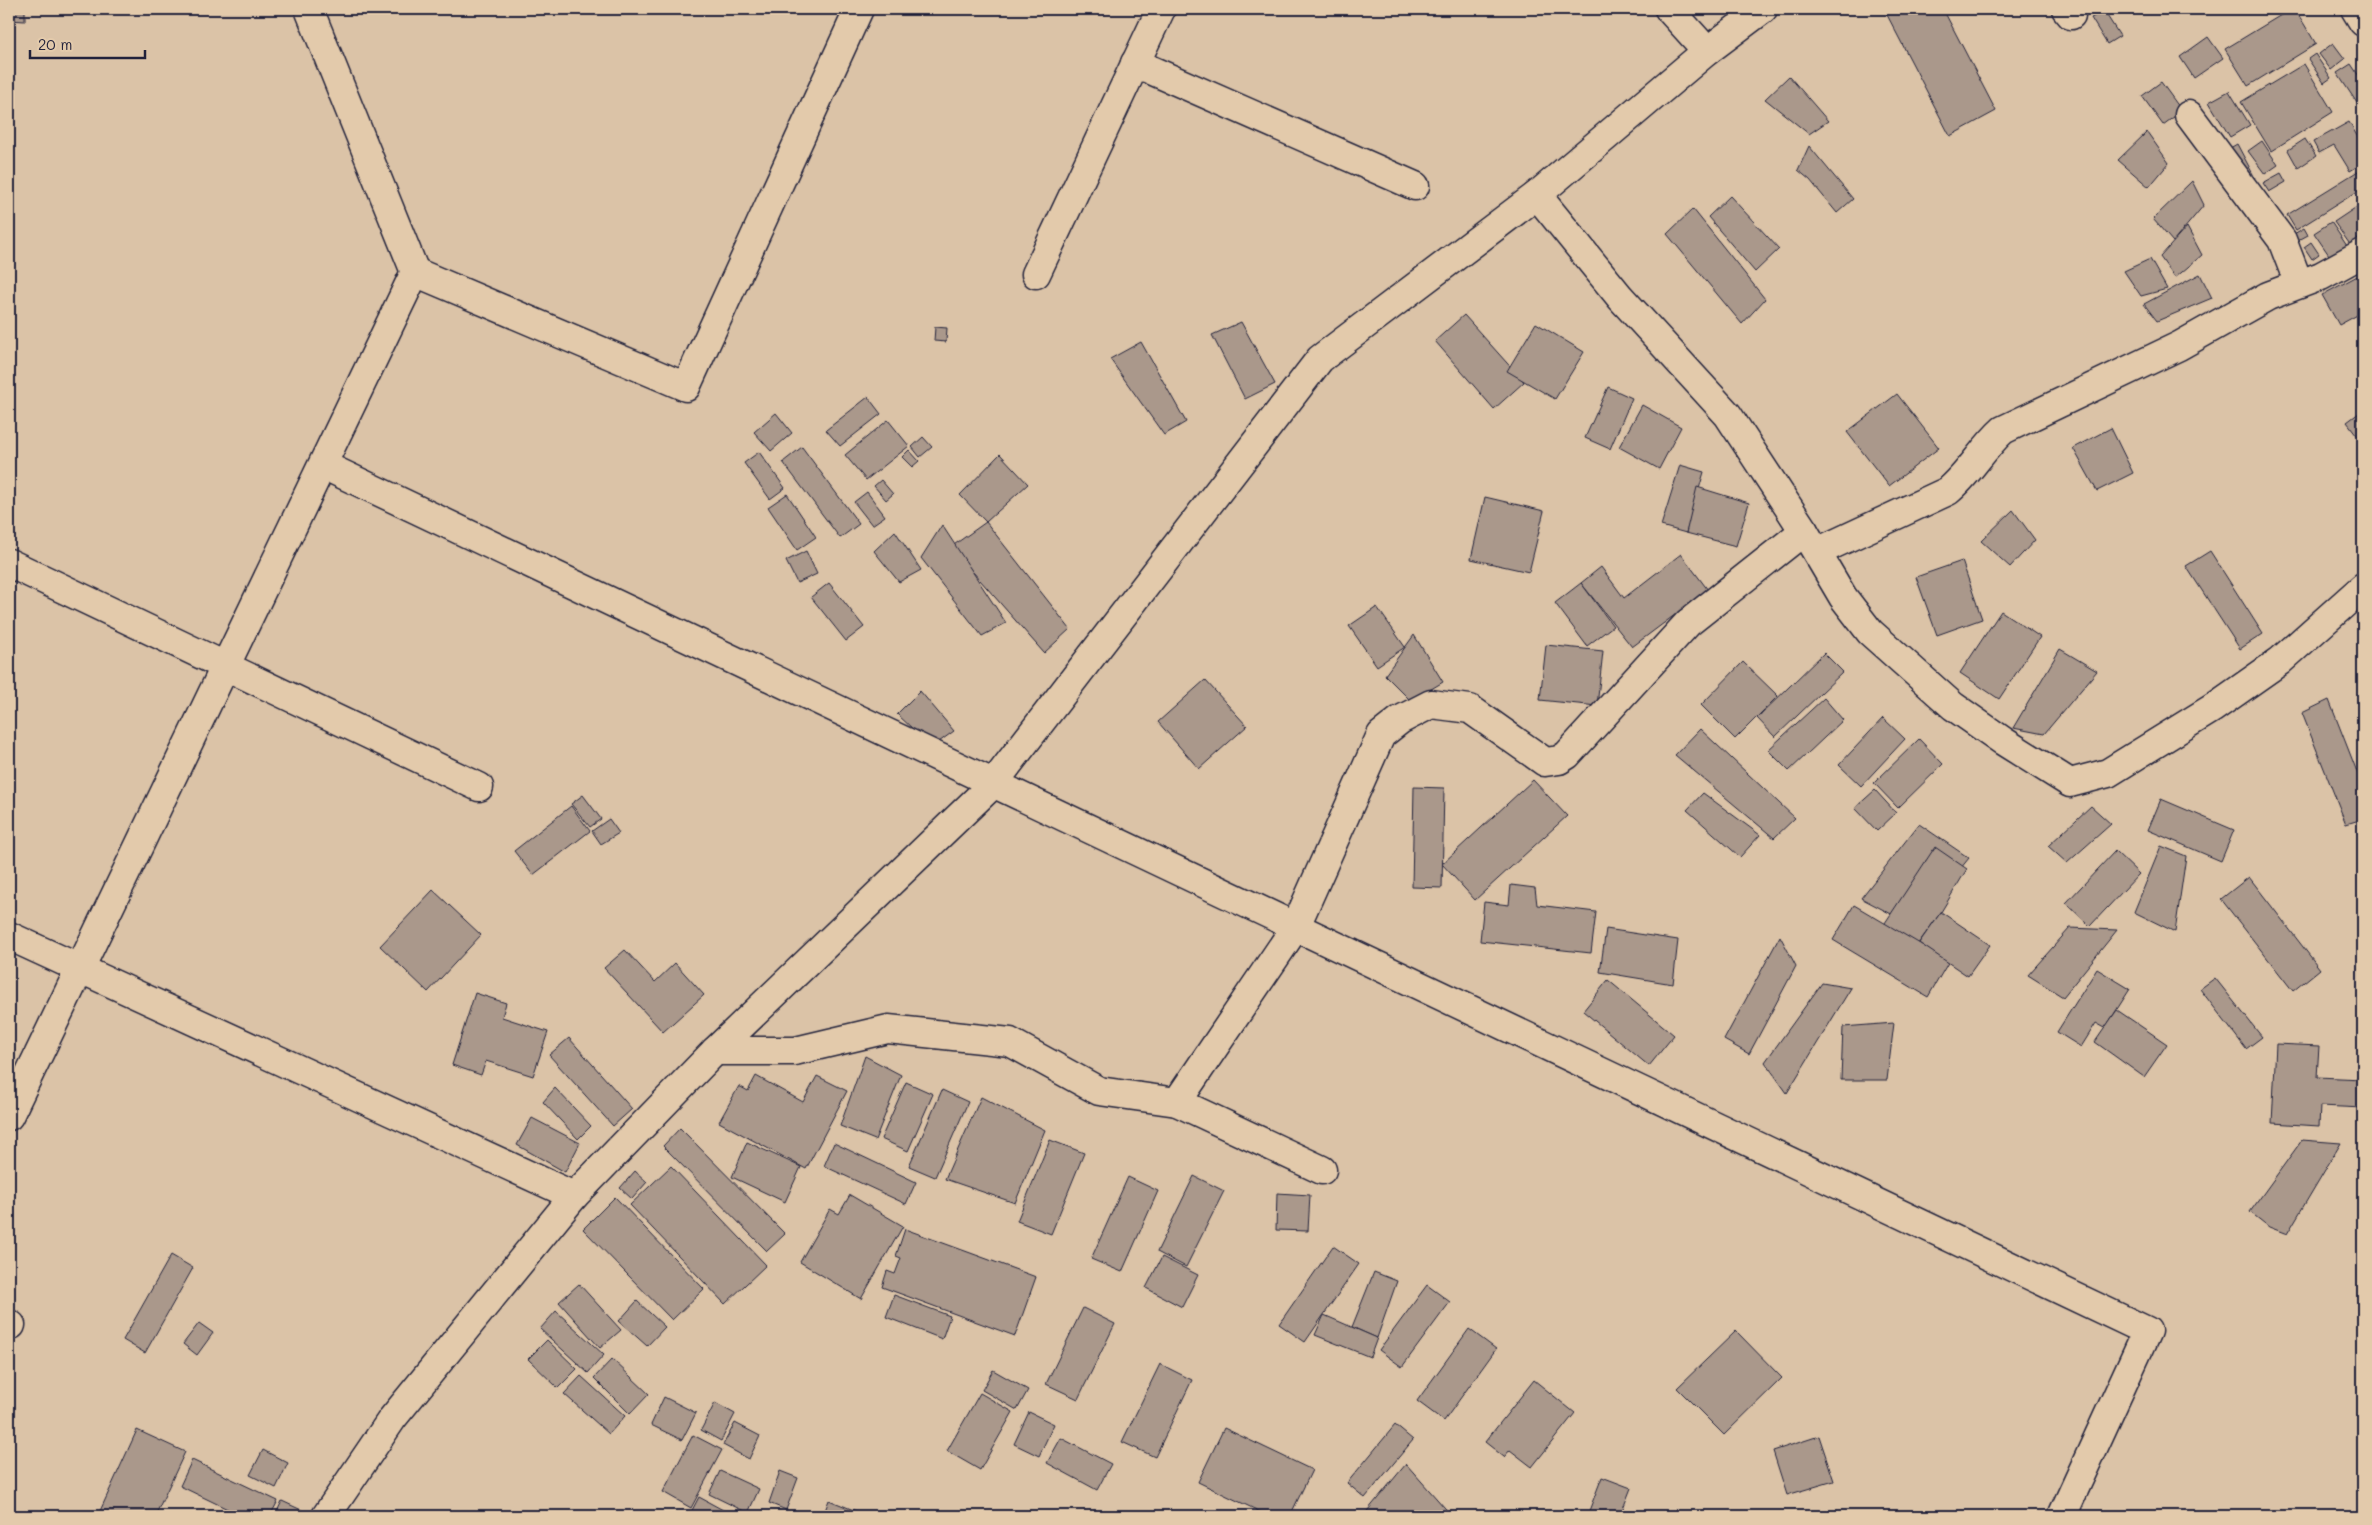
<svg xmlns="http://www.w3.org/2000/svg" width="2372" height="1525" viewBox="0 0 2372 1525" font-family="Mali,sans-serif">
	<rect width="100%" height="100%" fill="#dbc3a7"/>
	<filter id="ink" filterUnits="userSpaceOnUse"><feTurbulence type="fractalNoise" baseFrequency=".02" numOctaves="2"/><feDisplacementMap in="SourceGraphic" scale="10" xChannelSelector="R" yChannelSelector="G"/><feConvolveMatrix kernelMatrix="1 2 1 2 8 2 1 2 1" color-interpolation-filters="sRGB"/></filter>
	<g filter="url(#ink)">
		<g fill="#aa988b" stroke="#22223b">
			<polygon points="9,9 25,9 25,21 9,20"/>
			<polygon points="1888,9 1943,9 1996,111 1950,136 1885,11"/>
			<polygon points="2291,9 2295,9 2316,44 2248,86 2225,49"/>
			<polygon points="2104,11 2120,36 2107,44 2091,18"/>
			<polygon points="2208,37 2223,58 2194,78 2180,57"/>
			<polygon points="2333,43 2345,59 2331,70 2319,54"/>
			<polygon points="2315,54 2331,78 2324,83 2308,59"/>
			<polygon points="2304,64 2333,112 2271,151 2241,102"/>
			<polygon points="2351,64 2363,82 2363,103 2359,106 2337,73"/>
			<polygon points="1789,76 1828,121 1809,134 1765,99"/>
			<polygon points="2161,82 2182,111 2163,125 2142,96"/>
			<polygon points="2229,91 2250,125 2230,137 2209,102"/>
			<polygon points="2349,122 2363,146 2363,163 2350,171 2334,145 2319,153 2313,142"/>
			<polygon points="2147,132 2169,163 2149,187 2118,160"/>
			<polygon points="2305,139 2316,156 2298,168 2288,150"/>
			<polygon points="2262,141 2278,165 2265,174 2248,151"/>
			<polygon points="2237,144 2255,178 2243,184 2225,151"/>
			<polygon points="1809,146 1853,199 1837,213 1810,180 1798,170"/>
			<polygon points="2363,168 2363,188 2296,230 2287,215"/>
			<polygon points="2281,173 2286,182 2269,192 2263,183"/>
			<polygon points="2192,181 2204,205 2173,242 2153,219"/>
			<polygon points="1730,196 1779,249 1755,272 1708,217"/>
			<polygon points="2361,204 2363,207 2363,244 2354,250 2334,222"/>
			<polygon points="1693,209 1765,299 1742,324 1667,234"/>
			<polygon points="2331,222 2347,246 2331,258 2314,233"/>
			<polygon points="2187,227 2202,255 2175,278 2160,257"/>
			<polygon points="2304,228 2308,235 2297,241 2294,234"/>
			<polygon points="2311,242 2319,254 2312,259 2304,247"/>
			<polygon points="2150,259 2167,289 2141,296 2124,271"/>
			<polygon points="2363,273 2363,312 2339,325 2322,295"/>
			<polygon points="2200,274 2212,298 2157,321 2144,304"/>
			<polygon points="1464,315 1524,382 1494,409 1435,341"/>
			<polygon points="1241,322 1275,384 1245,399 1212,335"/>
			<polygon points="1536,323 1584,352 1555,399 1507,371"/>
			<polygon points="935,327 947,328 946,342 934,341"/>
			<polygon points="1141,342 1186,422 1164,435 1110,359"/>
			<polygon points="1608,387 1632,398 1610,449 1585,438"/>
			<polygon points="1897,394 1939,448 1889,486 1847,432"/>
			<polygon points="868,397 881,414 840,446 826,430"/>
			<polygon points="1642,405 1681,427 1659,469 1619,447"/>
			<polygon points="2363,410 2363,443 2347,422"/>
			<polygon points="776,413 792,433 771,451 754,432"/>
			<polygon points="888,420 909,446 866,480 845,455"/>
			<polygon points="2111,428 2133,473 2097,491 2073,448"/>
			<polygon points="923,437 932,447 920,457 912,447"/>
			<polygon points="802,447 859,524 840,538 783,462"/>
			<polygon points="909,450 919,461 912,467 902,457"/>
			<polygon points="759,452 785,488 770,499 744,463"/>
			<polygon points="1000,454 1028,484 986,522 960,495"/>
			<polygon points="1680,465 1704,472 1686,533 1661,526"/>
			<polygon points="881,480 893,494 886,500 874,486"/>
			<polygon points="1697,487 1749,503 1736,546 1686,533"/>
			<polygon points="867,492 885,516 872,525 854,502"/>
			<polygon points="787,494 816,537 797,550 768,507"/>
			<polygon points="1485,497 1544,511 1529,572 1471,559"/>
			<polygon points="2013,510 2035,540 2010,567 1981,541"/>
			<polygon points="986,522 1070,629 1044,653 951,547"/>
			<polygon points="942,525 1006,623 982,636 921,558"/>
			<polygon points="895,531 921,570 899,582 874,551"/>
			<polygon points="806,551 817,574 797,583 786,561"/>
			<polygon points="2210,551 2263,634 2240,649 2186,566"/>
			<polygon points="1681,554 1708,590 1632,647 1581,583 1601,567 1624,598"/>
			<polygon points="1962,561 1982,619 1937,635 1916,577"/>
			<polygon points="829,583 864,627 846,641 811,597"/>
			<polygon points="1581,583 1613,626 1587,646 1555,603"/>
			<polygon points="1377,607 1405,647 1377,666 1349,626"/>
			<polygon points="2001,611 2040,637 1999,699 1960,673"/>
			<polygon points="1414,635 1443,682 1411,701 1385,675"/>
			<polygon points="1546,645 1603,651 1597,706 1540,700"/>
			<polygon points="2060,649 2097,671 2044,734 2013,728"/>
			<polygon points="1824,653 1843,672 1775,737 1757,718"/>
			<polygon points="1743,662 1778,696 1735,739 1701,705"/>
			<polygon points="1205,680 1247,726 1199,769 1158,722"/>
			<polygon points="920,691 954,731 932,747 897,714"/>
			<polygon points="1824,698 1843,720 1789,771 1768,750"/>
			<polygon points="2329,700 2363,787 2363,819 2346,824 2302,713"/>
			<polygon points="1883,718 1905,739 1861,786 1839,765"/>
			<polygon points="1700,729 1795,818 1774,838 1675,755"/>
			<polygon points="1919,739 1943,764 1898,808 1874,783"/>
			<polygon points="1533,780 1567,816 1475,900 1442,864"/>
			<polygon points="1414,787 1444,788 1442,888 1412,887"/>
			<polygon points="1875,790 1896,813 1877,831 1855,808"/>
			<polygon points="1703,793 1760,835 1740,857 1687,810"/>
			<polygon points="583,795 601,819 590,827 571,804"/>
			<polygon points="2161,799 2234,830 2221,861 2148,830"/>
			<polygon points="571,806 590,831 533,875 514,851"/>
			<polygon points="2091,806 2111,824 2067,863 2048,846"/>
			<polygon points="609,819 619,833 601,844 592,831"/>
			<polygon points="1919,824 1969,858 1914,926 1861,898"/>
			<polygon points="2161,846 2186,856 2175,932 2134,912"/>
			<polygon points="1935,847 1967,869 1941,912 1915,948 1883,926"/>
			<polygon points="2115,851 2139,874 2090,926 2066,903"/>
			<polygon points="2249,877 2320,969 2293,991 2221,899"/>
			<polygon points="1511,885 1535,888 1537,905 1596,912 1591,953 1480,941 1484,902 1509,905"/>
			<polygon points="433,890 481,935 428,992 380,946"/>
			<polygon points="1854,905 1949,961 1928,997 1833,940"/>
			<polygon points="1941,912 1990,945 1968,976 1919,943"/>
			<polygon points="2070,928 2117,930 2063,997 2028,975"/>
			<polygon points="1606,929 1678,940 1673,984 1600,972"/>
			<polygon points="1780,936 1796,966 1749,1054 1724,1040"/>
			<polygon points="625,950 655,982 675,963 704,995 663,1032 604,968"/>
			<polygon points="2097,969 2130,989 2105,1028 2096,1023 2081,1047 2057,1032"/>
			<polygon points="2215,978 2262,1037 2246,1049 2200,989"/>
			<polygon points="1608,980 1674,1035 1649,1066 1583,1011"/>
			<polygon points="1822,983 1851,988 1787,1093 1765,1062"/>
			<polygon points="475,993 506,1003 502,1017 548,1032 533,1076 486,1061 481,1075 452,1065"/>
			<polygon points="2117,1010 2167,1044 2144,1077 2095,1042"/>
			<polygon points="1894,1023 1887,1080 1841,1080 1843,1027"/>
			<polygon points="569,1038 632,1109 613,1126 549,1055"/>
			<polygon points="2276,1044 2319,1046 2317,1077 2363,1079 2363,1108 2320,1106 2319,1126 2272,1123"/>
			<polygon points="865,1056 901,1075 875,1140 840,1126"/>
			<polygon points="756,1076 803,1102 817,1076 847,1091 806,1169 719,1122 739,1086 748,1091"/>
			<polygon points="906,1082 933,1094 908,1151 881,1139"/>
			<polygon points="555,1088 591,1126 578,1139 543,1102"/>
			<polygon points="942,1090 968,1102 935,1177 909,1166"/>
			<polygon points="981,1097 1045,1130 1015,1203 945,1179"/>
			<polygon points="532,1118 580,1143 565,1172 517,1145"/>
			<polygon points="680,1128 785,1234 767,1251 663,1146"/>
			<polygon points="1050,1140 1084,1153 1051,1234 1017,1221"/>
			<polygon points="2302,1140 2341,1143 2287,1234 2269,1227 2250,1212"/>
			<polygon points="747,1142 801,1167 785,1202 732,1177"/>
			<polygon points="834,1143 916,1182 906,1204 824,1166"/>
			<polygon points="671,1166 766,1265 725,1304 630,1205"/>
			<polygon points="635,1171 647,1182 632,1199 620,1188"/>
			<polygon points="1194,1176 1224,1191 1186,1267 1157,1252"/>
			<polygon points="1128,1177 1158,1191 1122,1272 1091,1259"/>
			<polygon points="1277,1193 1310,1195 1308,1231 1276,1230"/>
			<polygon points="850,1195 903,1226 861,1299 800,1262 830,1209 839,1214"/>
			<polygon points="615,1197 704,1289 672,1320 583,1229"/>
			<polygon points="905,1229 1036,1277 1015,1336 882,1287 887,1271 895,1274 901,1258 896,1256"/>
			<polygon points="1333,1246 1359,1264 1305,1342 1279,1324"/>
			<polygon points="171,1255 193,1268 145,1353 123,1340"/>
			<polygon points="1162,1257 1198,1275 1182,1307 1146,1288"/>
			<polygon points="1374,1272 1397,1281 1377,1338 1352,1327"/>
			<polygon points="579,1284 621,1330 600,1348 559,1302"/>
			<polygon points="1427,1285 1450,1302 1402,1367 1379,1350"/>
			<polygon points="894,1295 950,1316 942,1339 886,1317"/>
			<polygon points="637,1301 665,1327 647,1346 619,1321"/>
			<polygon points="1083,1308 1115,1324 1078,1399 1046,1384"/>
			<polygon points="556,1311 604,1355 588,1373 540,1329"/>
			<polygon points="1324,1315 1377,1338 1370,1357 1315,1335"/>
			<polygon points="199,1323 213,1333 197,1355 183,1344"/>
			<polygon points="1469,1329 1496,1349 1444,1421 1417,1401"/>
			<polygon points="1736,1331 1782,1378 1724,1435 1677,1388"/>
			<polygon points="547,1340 577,1369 558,1388 528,1359"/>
			<polygon points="612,1359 649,1394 630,1414 594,1378"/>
			<polygon points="1160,1364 1192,1380 1155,1457 1122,1442"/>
			<polygon points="993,1370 1028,1390 1017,1410 982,1390"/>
			<polygon points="581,1376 625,1416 609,1434 564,1394"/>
			<polygon points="1534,1380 1575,1413 1532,1467 1510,1450 1504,1457 1485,1442"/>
			<polygon points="980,1393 1013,1412 980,1470 947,1451"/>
			<polygon points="664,1397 696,1413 682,1440 651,1425"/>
			<polygon points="715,1403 735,1414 721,1441 701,1430"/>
			<polygon points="1029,1412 1054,1424 1039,1456 1014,1444"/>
			<polygon points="735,1423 760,1436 749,1459 723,1445"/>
			<polygon points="1395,1425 1413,1440 1365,1498 1347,1483"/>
			<polygon points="1224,1428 1312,1470 1290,1516 1269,1516 1198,1482"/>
			<polygon points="137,1430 185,1452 155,1516 111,1516 100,1511"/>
			<polygon points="693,1435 722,1450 691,1508 663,1492"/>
			<polygon points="1819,1436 1834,1481 1787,1495 1773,1451"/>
			<polygon points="1061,1438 1111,1464 1097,1490 1047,1463"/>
			<polygon points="263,1450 288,1463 276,1488 250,1475"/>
			<polygon points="192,1460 278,1501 270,1516 242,1516 180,1486"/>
			<polygon points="1406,1464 1452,1516 1363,1516"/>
			<polygon points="720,1471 759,1489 748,1513 709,1494"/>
			<polygon points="780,1471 798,1478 786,1510 769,1503"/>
			<polygon points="1602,1477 1631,1488 1620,1516 1587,1516"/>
			<polygon points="699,1497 734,1516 689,1516"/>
			<polygon points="829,1500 861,1513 860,1516 823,1516"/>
			<polygon points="282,1501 310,1514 309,1516 275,1516"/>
		</g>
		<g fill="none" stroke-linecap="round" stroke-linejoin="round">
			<g stroke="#22223b" stroke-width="31">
				<g id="minor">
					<polyline points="309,9 415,272"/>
					<polyline points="1669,9 1707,51"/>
					<polyline points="2066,9 2071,15"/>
					<polyline points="2355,9 2363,22"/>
					<polyline points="1135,63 1415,186"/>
					<polyline points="2189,115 2282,240 2299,284"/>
					<polyline points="1537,195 1620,297 1728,415 1804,531 1843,597 1870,632 1953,706 2003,741 2070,783 2108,773 2213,708 2280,661 2363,587"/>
					<polyline points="1036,274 1161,9"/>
					<polyline points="323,465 2147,1331 2062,1516"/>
					<path d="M1817,552L1948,491C1969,474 1982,449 2003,430L2179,346L2268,296L2321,276L2363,253"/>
					<polyline points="9,563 479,787"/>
					<polyline points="9,936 574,1196"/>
					<polyline points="715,1051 795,1051 888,1029 1010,1042 1099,1091 1177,1102 1295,928 1381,735 1400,720 1431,704 1470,709 1545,762 1559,760 1567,755 1688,623 1804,531"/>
					<polyline points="1177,1102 1322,1170"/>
					<polyline points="9,1116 415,272 686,387 859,9"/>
					<polyline points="9,1324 11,1325"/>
					<polyline points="326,1516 392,1419 574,1196 715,1051 993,784 1320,359 1537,195 1707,51 1763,9"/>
				</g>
			</g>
			<use href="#minor" stroke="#e3caab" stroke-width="28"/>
		</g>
	</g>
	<rect width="2372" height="1525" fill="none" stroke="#e3caab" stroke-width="30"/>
	<rect x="15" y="15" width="2342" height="1495" fill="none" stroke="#22223b" stroke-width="2" filter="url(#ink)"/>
	<path d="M30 50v8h115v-8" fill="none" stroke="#22223b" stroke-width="2.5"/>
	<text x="38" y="50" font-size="15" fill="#22223b" stroke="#e3caab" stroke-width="4" paint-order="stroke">20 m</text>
</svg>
